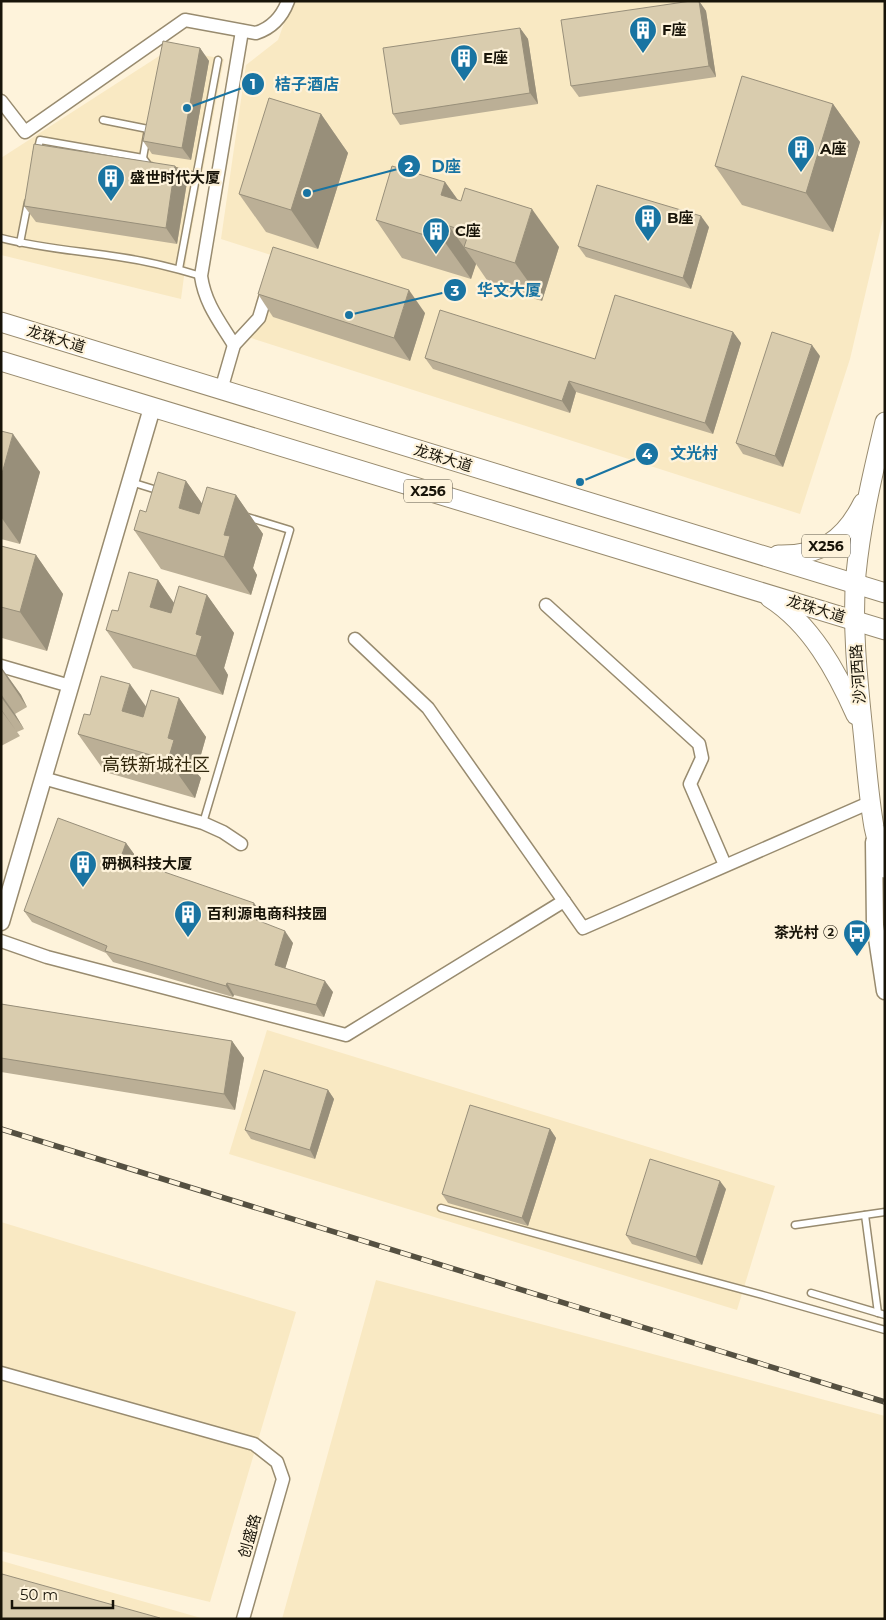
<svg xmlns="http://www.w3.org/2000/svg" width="886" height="1620" viewBox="0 0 886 1620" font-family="Montserrat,'Noto Sans SC',sans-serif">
	<rect width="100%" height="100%" fill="#fef3db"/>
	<g fill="#f9e9c3">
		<polygon points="292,1 885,1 885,210 850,359 800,514 248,337 274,256 221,239 246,65 278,40"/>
		<polygon points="170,49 224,59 187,254 181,299 1,255 1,158"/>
		<polygon points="267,1030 775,1186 737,1310 229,1154"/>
		<polygon points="1,1222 296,1312 210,1602 1,1551"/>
		<polygon points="376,1280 885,1416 885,1619 282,1619"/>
		<polygon points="2,1561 201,1618 201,1619 1,1619"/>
	</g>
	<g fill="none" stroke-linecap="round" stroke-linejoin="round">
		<g stroke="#988b6f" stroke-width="9">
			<g id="lane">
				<polyline points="103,120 148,129 143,158"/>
				<polyline points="37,153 40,140 143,158 149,166 151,166"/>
				<polyline points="173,171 217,181"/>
				<path d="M1,238C40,248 80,251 119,257C147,261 175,268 201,276"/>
				<polyline points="20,243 28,202"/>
				<polyline points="179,269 218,60"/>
				<polyline points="131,482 160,491"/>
				<polyline points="203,823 290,530 244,516"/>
				<polyline points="441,1208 766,1296 885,1330"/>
				<polyline points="865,1215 878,1313"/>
				<polyline points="795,1225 885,1212"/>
				<polyline points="811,1293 885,1315"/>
			</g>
		</g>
		<g stroke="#988b6f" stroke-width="15">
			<g id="street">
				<path d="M1,101L25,132L185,20L256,33C272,28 282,17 288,1"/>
				<path d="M234,345C220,322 205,304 201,276L242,31"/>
				<polyline points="221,390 234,345 259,318 268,288"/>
				<polyline points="546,605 699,744 702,758 690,784 725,865"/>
				<polyline points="355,639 428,708 583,928 871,802"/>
				<polyline points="1,666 70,686"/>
				<polyline points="43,778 203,823 223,832 241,844"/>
				<polyline points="1,941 47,957 346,1035 564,901"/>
				<polyline points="1,1373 254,1444 277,1462 283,1479 243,1619"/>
			</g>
		</g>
		<g stroke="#988b6f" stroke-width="19">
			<g id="secondary">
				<polyline points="874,842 875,925 885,991"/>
				<polyline points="1,922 152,408"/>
			</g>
		</g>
		<g stroke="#988b6f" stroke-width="21">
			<g id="primary">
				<path d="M1,322C295,414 591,500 885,593"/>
				<polyline points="1,361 885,630"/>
				<path d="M885,422C873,472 861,523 856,574C852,624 857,673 862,722C866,757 868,793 874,827C877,841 881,854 885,868"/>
				<path d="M778,555C820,556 844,541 863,503"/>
				<path d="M770,598C811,624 837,672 856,715"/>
			</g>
		</g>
		<use href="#lane" stroke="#fff" stroke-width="6"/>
		<use href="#street" stroke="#fff" stroke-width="12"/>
		<use href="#secondary" stroke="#fff" stroke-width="16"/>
		<use href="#primary" stroke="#fff" stroke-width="19"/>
		<g stroke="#555041" stroke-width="5.5">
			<polyline id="rail" points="1,1129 885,1402"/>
		</g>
		<use href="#rail" stroke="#fef3db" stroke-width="4" stroke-dasharray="11" stroke-linecap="butt"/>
	</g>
	<g fill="#bbaf96">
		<polygon points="691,1 699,1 706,11 716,77 579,97 571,86"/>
		<polygon points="520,28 528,39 538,104 400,125 393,114"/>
		<polygon points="200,48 209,61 191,160 152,154 143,141"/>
		<polygon points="833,104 860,142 833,232 742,205 715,166"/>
		<polygon points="321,114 348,153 318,249 266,232 239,194"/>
		<polygon points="175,166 187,182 177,244 36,222 24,206"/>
		<polygon points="445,182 458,200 559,247 542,301 491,286 476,264 471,279 402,258 376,220"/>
		<polygon points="709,227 691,289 586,257 578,246"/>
		<polygon points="258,294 425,313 410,361 273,317"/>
		<polygon points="733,332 741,343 713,434 576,392 570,413 433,369 425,358 595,359"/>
		<polygon points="820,356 783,467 743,454 736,443"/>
		<polygon points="1,431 40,472 20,544 1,539"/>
		<polygon points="186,481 202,504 236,495 263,534 253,568 257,575 251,595 161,569 134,530 146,512"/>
		<polygon points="1,546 36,555 63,594 47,651 2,638 1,637"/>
		<polygon points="158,580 174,603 207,595 234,633 224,668 228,675 223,695 133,668 106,630 118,611"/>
		<polygon points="1,667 21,695 27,707 15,714 24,729 17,732 20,736 1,746"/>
		<polygon points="179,698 206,737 196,772 201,778 195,798 105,772 78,734 90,715 146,707"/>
		<polygon points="126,843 134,854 132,861 262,914 259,921 293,943 285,968 333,992 324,1017 234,995 233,997 113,962 106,953 32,922 24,911"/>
		<polygon points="1,1004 232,1041 244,1058 235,1110 1,1072"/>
		<polygon points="328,1090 334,1099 315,1159 251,1139 245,1130"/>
		<polygon points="550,1129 556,1138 528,1226 448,1203 442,1194"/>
		<polygon points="726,1189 702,1265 632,1244 626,1235"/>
	</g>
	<g fill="#988f7a">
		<polygon points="699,1 706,11 716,77 709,66"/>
		<polygon points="520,28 528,39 538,104 530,93"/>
		<polygon points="200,48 209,61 191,160 182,148"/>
		<polygon points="833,104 860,142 833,232 806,193"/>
		<polygon points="321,114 348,153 318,249 291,210"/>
		<polygon points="175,166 187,182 177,244 166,228"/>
		<polygon points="445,182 472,220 441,195"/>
		<polygon points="532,209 559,247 542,301 515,263"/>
		<polygon points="701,216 709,227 691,289 683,278"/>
		<polygon points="449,226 476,264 471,279 444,241"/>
		<polygon points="409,290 425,313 410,361 394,338"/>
		<polygon points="733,332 741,343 713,434 705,423"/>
		<polygon points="812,345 820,356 783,467 775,456"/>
		<polygon points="569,381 576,392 570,413 562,401"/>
		<polygon points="13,434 40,472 20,544 1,517 1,477"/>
		<polygon points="186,481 213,519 179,508"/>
		<polygon points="236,495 263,534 253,568 257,575 251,595 224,557 224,535"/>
		<polygon points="36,555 63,594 47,651 20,612"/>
		<polygon points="158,580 185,619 150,607"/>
		<polygon points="207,595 234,633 224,668 228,675 223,695 196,656 196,634"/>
		<polygon points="1,667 21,695 27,707 1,669"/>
		<polygon points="130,684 157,722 122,711"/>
		<polygon points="1,694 15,714 24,729 1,697"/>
		<polygon points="179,698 206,737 196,772 201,778 195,798 168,760 168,738"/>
		<polygon points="1,709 17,732 20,736 1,710"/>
		<polygon points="126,843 134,854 129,869 121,857"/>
		<polygon points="254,903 262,914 257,929 249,917"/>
		<polygon points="285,931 293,943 283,976 275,965"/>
		<polygon points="325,981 333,992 324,1017 316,1005"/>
		<polygon points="227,983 234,995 233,997 226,986"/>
		<polygon points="232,1041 244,1058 235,1110 224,1094"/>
		<polygon points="328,1090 334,1099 315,1159 310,1150"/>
		<polygon points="550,1129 556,1138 528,1226 522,1218"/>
		<polygon points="720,1181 726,1189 702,1265 696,1257"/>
	</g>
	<g fill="#d9ccae" stroke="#988f7a">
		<polygon points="691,1 699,1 709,66 571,86 561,20"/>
		<polygon points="520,28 530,93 393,114 383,48"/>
		<polygon points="163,41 200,48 182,148 143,141"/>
		<polygon points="742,76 833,104 806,193 715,166"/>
		<polygon points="269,98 321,114 291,210 239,194"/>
		<polygon points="34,144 175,166 166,228 24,206"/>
		<polygon points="392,166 445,182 441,195 461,201 465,188 532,209 515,263 464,247 469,232 449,226 444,241 376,220"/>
		<polygon points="597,185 701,216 683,278 578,246"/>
		<polygon points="273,247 409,290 394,338 258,294"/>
		<polygon points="615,295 733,332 705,423 569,381 562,401 425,358 440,310 595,359"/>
		<polygon points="772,332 812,345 775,456 736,443"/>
		<polygon points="1,431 13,434 1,477"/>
		<polygon points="158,472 186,481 179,508 199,514 207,487 236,495 224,535 230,536 224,557 134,530 140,510 146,512"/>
		<polygon points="1,546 36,555 20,612 1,607"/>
		<polygon points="129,572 158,580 150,607 171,613 179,586 207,595 196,634 202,636 196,656 106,630 112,610 118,611"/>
		<polygon points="101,676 130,684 122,711 143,717 151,690 179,698 168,738 174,740 168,760 78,734 84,714 90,715"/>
		<polygon points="58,818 126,843 121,857 254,903 249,917 285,931 275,965 325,981 316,1005 227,983 226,986 105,951 107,946 24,911"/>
		<polygon points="1,1004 232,1041 224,1094 1,1058"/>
		<polygon points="264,1070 328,1090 310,1150 245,1130"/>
		<polygon points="470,1105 550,1129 522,1218 442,1194"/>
		<polygon points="650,1159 720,1181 696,1257 626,1235"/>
		<polygon points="2,1574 160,1618 160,1619 1,1619 1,1578"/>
	</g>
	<defs>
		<g id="building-pin" transform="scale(1.4375)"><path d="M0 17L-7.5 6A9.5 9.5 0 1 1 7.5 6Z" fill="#1974a2" stroke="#fef3db"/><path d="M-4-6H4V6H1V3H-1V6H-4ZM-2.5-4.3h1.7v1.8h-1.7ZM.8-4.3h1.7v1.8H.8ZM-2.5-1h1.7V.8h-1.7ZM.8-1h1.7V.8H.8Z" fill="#fff"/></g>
		<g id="bus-pin" transform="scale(1.4375)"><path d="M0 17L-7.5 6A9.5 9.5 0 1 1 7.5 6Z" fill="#1974a2" stroke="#fef3db"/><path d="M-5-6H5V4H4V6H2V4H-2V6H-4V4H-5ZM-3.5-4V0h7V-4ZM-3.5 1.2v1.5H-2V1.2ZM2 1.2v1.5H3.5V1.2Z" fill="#fff"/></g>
	</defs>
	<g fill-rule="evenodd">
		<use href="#building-pin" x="643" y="30"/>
		<use href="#building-pin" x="464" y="58"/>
		<use href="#building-pin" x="801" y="149"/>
		<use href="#building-pin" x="111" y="178"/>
		<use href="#building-pin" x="648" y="218"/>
		<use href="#building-pin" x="436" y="231"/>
		<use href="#building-pin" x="83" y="864"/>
		<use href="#building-pin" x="188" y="914"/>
		<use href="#bus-pin" x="857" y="933"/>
	</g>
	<g text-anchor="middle" stroke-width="4.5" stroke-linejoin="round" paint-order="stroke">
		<g fill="#fef3db" stroke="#5d5748" stroke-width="1">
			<rect x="404" y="479.5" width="48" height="23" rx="4"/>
			<rect x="802" y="534.5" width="48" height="23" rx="4"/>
		</g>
		<g font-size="14" font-weight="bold" fill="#181409">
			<text x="428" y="496">X256</text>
			<text x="826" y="551">X256</text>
		</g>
		<g font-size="15" font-weight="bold" fill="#181409" stroke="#fef3db" text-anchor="start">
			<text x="662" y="35">F座</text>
			<text x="483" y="63">E座</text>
			<text x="820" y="154">A座</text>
			<text x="130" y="183">盛世时代大厦</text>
			<text x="667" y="223">B座</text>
			<text x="455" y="236">C座</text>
			<text x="102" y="869">砃枫科技大厦</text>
			<text x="207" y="919">百利源电商科技园</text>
			<text x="838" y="938" text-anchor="end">茶光村 ②</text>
		</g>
		<g font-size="15" fill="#181409" stroke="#fef3db">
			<text transform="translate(56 339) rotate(17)" y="5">龙珠大道</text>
			<text transform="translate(443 458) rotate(17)" y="5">龙珠大道</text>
			<text transform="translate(816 609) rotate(17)" y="5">龙珠大道</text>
			<text transform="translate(858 674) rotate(-94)" y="5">沙河西路</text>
			<text transform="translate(250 1536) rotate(-74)" y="5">创盛路</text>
		</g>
		<g font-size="18" fill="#32280e" stroke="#fef3db">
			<text x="156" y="771">高铁新城社区</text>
		</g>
	</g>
	<path fill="none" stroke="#1974a2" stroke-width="2" d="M187 108L253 84M307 193L409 166M349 315L455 290M580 482L647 454"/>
	<g fill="#1974a2" stroke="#fef3db" stroke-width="2">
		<circle cx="187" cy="108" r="5"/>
		<circle cx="307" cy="193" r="5"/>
		<circle cx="349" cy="315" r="5"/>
		<circle cx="580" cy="482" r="5"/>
		<circle cx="253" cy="84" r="12"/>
		<circle cx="409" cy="166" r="12"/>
		<circle cx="455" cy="290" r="12"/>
		<circle cx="647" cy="454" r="12"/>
	</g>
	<g font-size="15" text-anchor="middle" font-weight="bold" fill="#fff">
		<text x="253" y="89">1</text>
		<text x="409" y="172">2</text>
		<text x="455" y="296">3</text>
		<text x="647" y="459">4</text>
	</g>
	<g font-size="16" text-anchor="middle" font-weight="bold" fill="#1974a2" stroke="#fef3db" stroke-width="4.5" stroke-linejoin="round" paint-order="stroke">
		<text x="307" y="90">桔子酒店</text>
		<text x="446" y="172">D座</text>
		<text x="509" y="296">华文大厦</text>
		<text x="694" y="459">文光村</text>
	</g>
	<rect width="886" height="1620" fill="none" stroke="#181409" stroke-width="5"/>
	<path d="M12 1600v8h101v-8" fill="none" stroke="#181409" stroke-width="2.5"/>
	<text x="20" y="1600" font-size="15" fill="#181409" stroke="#fef3db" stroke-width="4" paint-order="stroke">50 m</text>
</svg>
